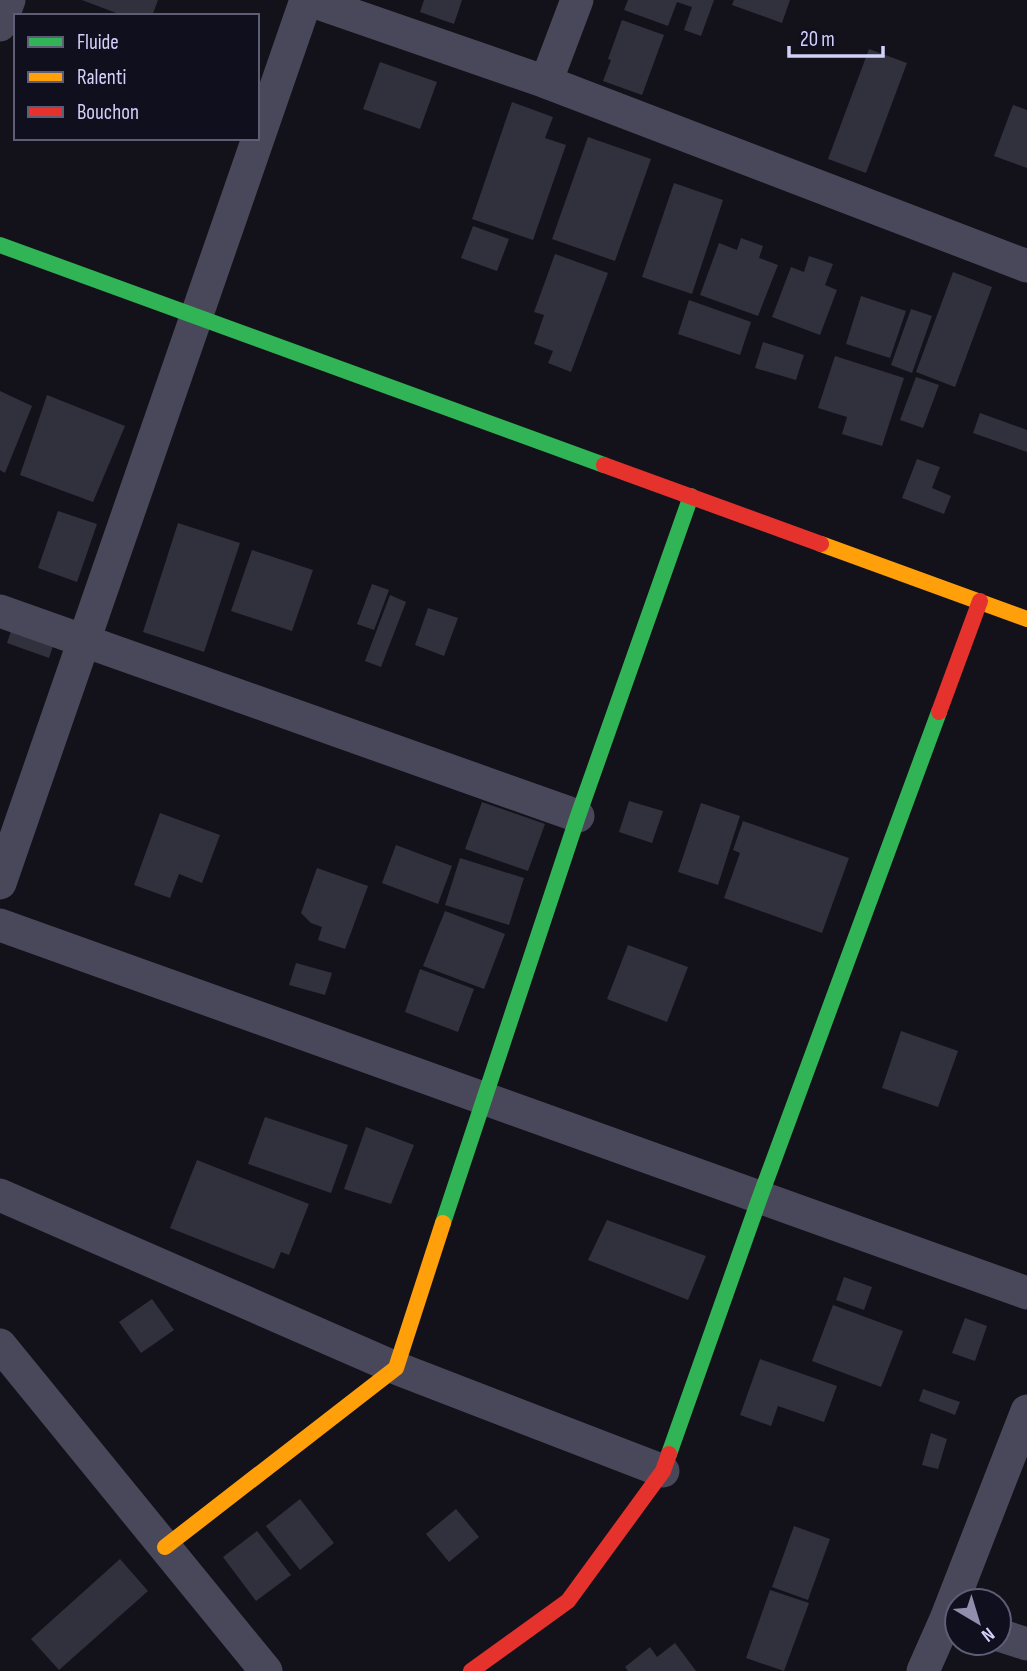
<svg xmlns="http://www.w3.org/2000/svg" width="1027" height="1671" viewBox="0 0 1027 1671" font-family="'Sofia Sans Condensed',sans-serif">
	<rect width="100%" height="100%" fill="#13121a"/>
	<g fill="#31303d">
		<polygon points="82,0 158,0 152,16 124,16"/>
		<polygon points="424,0 462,0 454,24 420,12"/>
		<polygon points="628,0 714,0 701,36 684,30 692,7 677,2 668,26 624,10"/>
		<polygon points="734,0 790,0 782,23 732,5"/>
		<polygon points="622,20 664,35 642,95 603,81 611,60 608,59"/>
		<polygon points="869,49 907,63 866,173 828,159"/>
		<polygon points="380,62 437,82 420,129 363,109"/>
		<polygon points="512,102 553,117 545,138 566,145 533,240 472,219"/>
		<polygon points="1013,105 1027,110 1027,168 994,156"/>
		<polygon points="588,137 651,159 615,261 552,239"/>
		<polygon points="674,183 723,200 692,294 642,277"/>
		<polygon points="473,226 509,239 497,271 461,258"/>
		<polygon points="741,238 763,246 759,258 778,265 758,316 700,295 719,243 737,250"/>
		<polygon points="555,254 608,273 571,372 548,363 553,351 534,344 544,315 534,312"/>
		<polygon points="809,256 833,264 825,285 837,290 820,335 772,317 791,267 804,272"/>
		<polygon points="953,272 992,287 955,387 916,372"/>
		<polygon points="861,296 906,311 890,358 846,344"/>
		<polygon points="689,300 751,322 740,355 678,334"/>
		<polygon points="911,309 932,316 912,373 891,365"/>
		<polygon points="763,342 804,355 796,380 755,368"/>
		<polygon points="835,356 904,378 882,446 842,434 847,417 818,408"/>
		<polygon points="916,377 939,385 923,428 900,420"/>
		<polygon points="0,391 32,406 5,473 0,470"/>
		<polygon points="47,395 125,426 93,502 20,475"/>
		<polygon points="980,413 1027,430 1027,452 973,433"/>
		<polygon points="917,459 940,467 932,488 951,496 944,514 902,498"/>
		<polygon points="58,511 97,524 77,582 38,568"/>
		<polygon points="178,523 240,543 204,652 143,632"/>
		<polygon points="252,550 313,570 292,631 231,611"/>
		<polygon points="372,584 389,590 374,630 357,624"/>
		<polygon points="390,595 406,602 381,667 365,661"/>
		<polygon points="428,608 458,618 444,656 415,645"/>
		<polygon points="13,625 55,640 49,658 7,643"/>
		<polygon points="629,801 663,811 652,843 619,832"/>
		<polygon points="482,802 545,824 528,871 465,849"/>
		<polygon points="701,803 740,816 718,885 678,872"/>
		<polygon points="160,813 220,835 202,883 179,874 170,898 134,885"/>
		<polygon points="743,821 849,858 822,933 724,898 740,853 733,850"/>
		<polygon points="396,845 452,866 438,904 382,883"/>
		<polygon points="460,858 524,878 509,925 445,905"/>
		<polygon points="317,868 368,886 345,949 318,940 322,927 311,923 301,913"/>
		<polygon points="445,911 505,934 484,989 423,966"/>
		<polygon points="628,945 688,967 667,1022 607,999"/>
		<polygon points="296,963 332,973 325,995 289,985"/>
		<polygon points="420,969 474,989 458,1032 405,1012"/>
		<polygon points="901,1031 958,1051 938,1107 882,1088"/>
		<polygon points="265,1117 348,1145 331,1193 248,1164"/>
		<polygon points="366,1127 414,1145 391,1204 344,1189"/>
		<polygon points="197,1160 309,1204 289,1255 281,1252 274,1269 170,1228"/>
		<polygon points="607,1220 706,1256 688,1300 588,1260"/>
		<polygon points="844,1277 872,1287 864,1310 836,1300"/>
		<polygon points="152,1299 174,1330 141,1353 119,1322"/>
		<polygon points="833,1305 903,1331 881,1387 812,1361"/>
		<polygon points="965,1318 987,1326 975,1361 952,1353"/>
		<polygon points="760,1359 837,1386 824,1422 778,1406 771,1426 740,1415"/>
		<polygon points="923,1389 960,1402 955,1415 919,1401"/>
		<polygon points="931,1433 947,1439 938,1469 922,1465"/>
		<polygon points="300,1499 334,1543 300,1570 266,1526"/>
		<polygon points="456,1509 479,1537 449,1562 426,1534"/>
		<polygon points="794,1526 830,1539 808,1600 772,1587"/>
		<polygon points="257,1531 291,1575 256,1601 223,1557"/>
		<polygon points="120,1559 148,1591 59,1670 31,1639"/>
		<polygon points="770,1590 809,1603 784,1671 746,1658"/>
		<polygon points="675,1643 696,1671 628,1671 625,1667 650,1647 657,1657"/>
	</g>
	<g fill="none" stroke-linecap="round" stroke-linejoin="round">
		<g stroke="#49485a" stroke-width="33">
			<polyline points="309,0 546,82 1027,266"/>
			<polyline points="0,25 9,0"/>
			<polyline points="546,82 577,0"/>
			<polyline points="0,611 578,816"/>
			<polyline points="0,883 306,0"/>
			<polyline points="0,925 1027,1293"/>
			<polyline points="0,1195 396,1368 663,1471"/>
			<polyline points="0,1345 266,1671"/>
			<polyline points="999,1635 1027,1644"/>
			<polyline points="923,1671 946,1619 1027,1411"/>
		</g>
		<g stroke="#30b455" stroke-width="16">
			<polyline points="0,245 604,465"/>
			<polyline points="443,1223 578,816 691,496"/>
			<polyline points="669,1454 760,1197 939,712"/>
		</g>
		<g stroke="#ff9f0a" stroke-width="16">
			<polyline points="821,544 1027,619"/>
			<polyline points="165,1547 396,1368 443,1223"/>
		</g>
		<g stroke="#e5322d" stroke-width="16">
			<polyline points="604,465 821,544"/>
			<polyline points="939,712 980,601"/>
			<polyline points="471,1671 568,1601 663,1471 669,1454"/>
		</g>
	</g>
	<rect x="14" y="14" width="245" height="126" fill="#100f1e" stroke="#5e5d76" stroke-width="2"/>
	<rect x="28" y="37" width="35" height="10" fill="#30b455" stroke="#5e5d76" stroke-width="2"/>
	<text x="77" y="49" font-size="21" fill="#d3d1fa">Fluide</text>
	<rect x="28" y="72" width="35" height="10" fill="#ff9f0a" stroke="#5e5d76" stroke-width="2"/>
	<text x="77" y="84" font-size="21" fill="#d3d1fa">Ralenti</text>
	<rect x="28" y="107" width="35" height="10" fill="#e5322d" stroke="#5e5d76" stroke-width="2"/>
	<text x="77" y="119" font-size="21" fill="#d3d1fa">Bouchon</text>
	<g transform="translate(978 1622) rotate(142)"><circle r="33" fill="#100f1e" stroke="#5e5d76" stroke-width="2"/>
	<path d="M0-5L12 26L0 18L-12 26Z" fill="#908eac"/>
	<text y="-10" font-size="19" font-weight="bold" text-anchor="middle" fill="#d3d1fa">N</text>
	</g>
	<path d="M789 46v10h94v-10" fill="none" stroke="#d3d1fa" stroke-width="3.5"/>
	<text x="800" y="46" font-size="21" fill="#d3d1fa" stroke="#100f1e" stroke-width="5" paint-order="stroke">20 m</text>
</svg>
